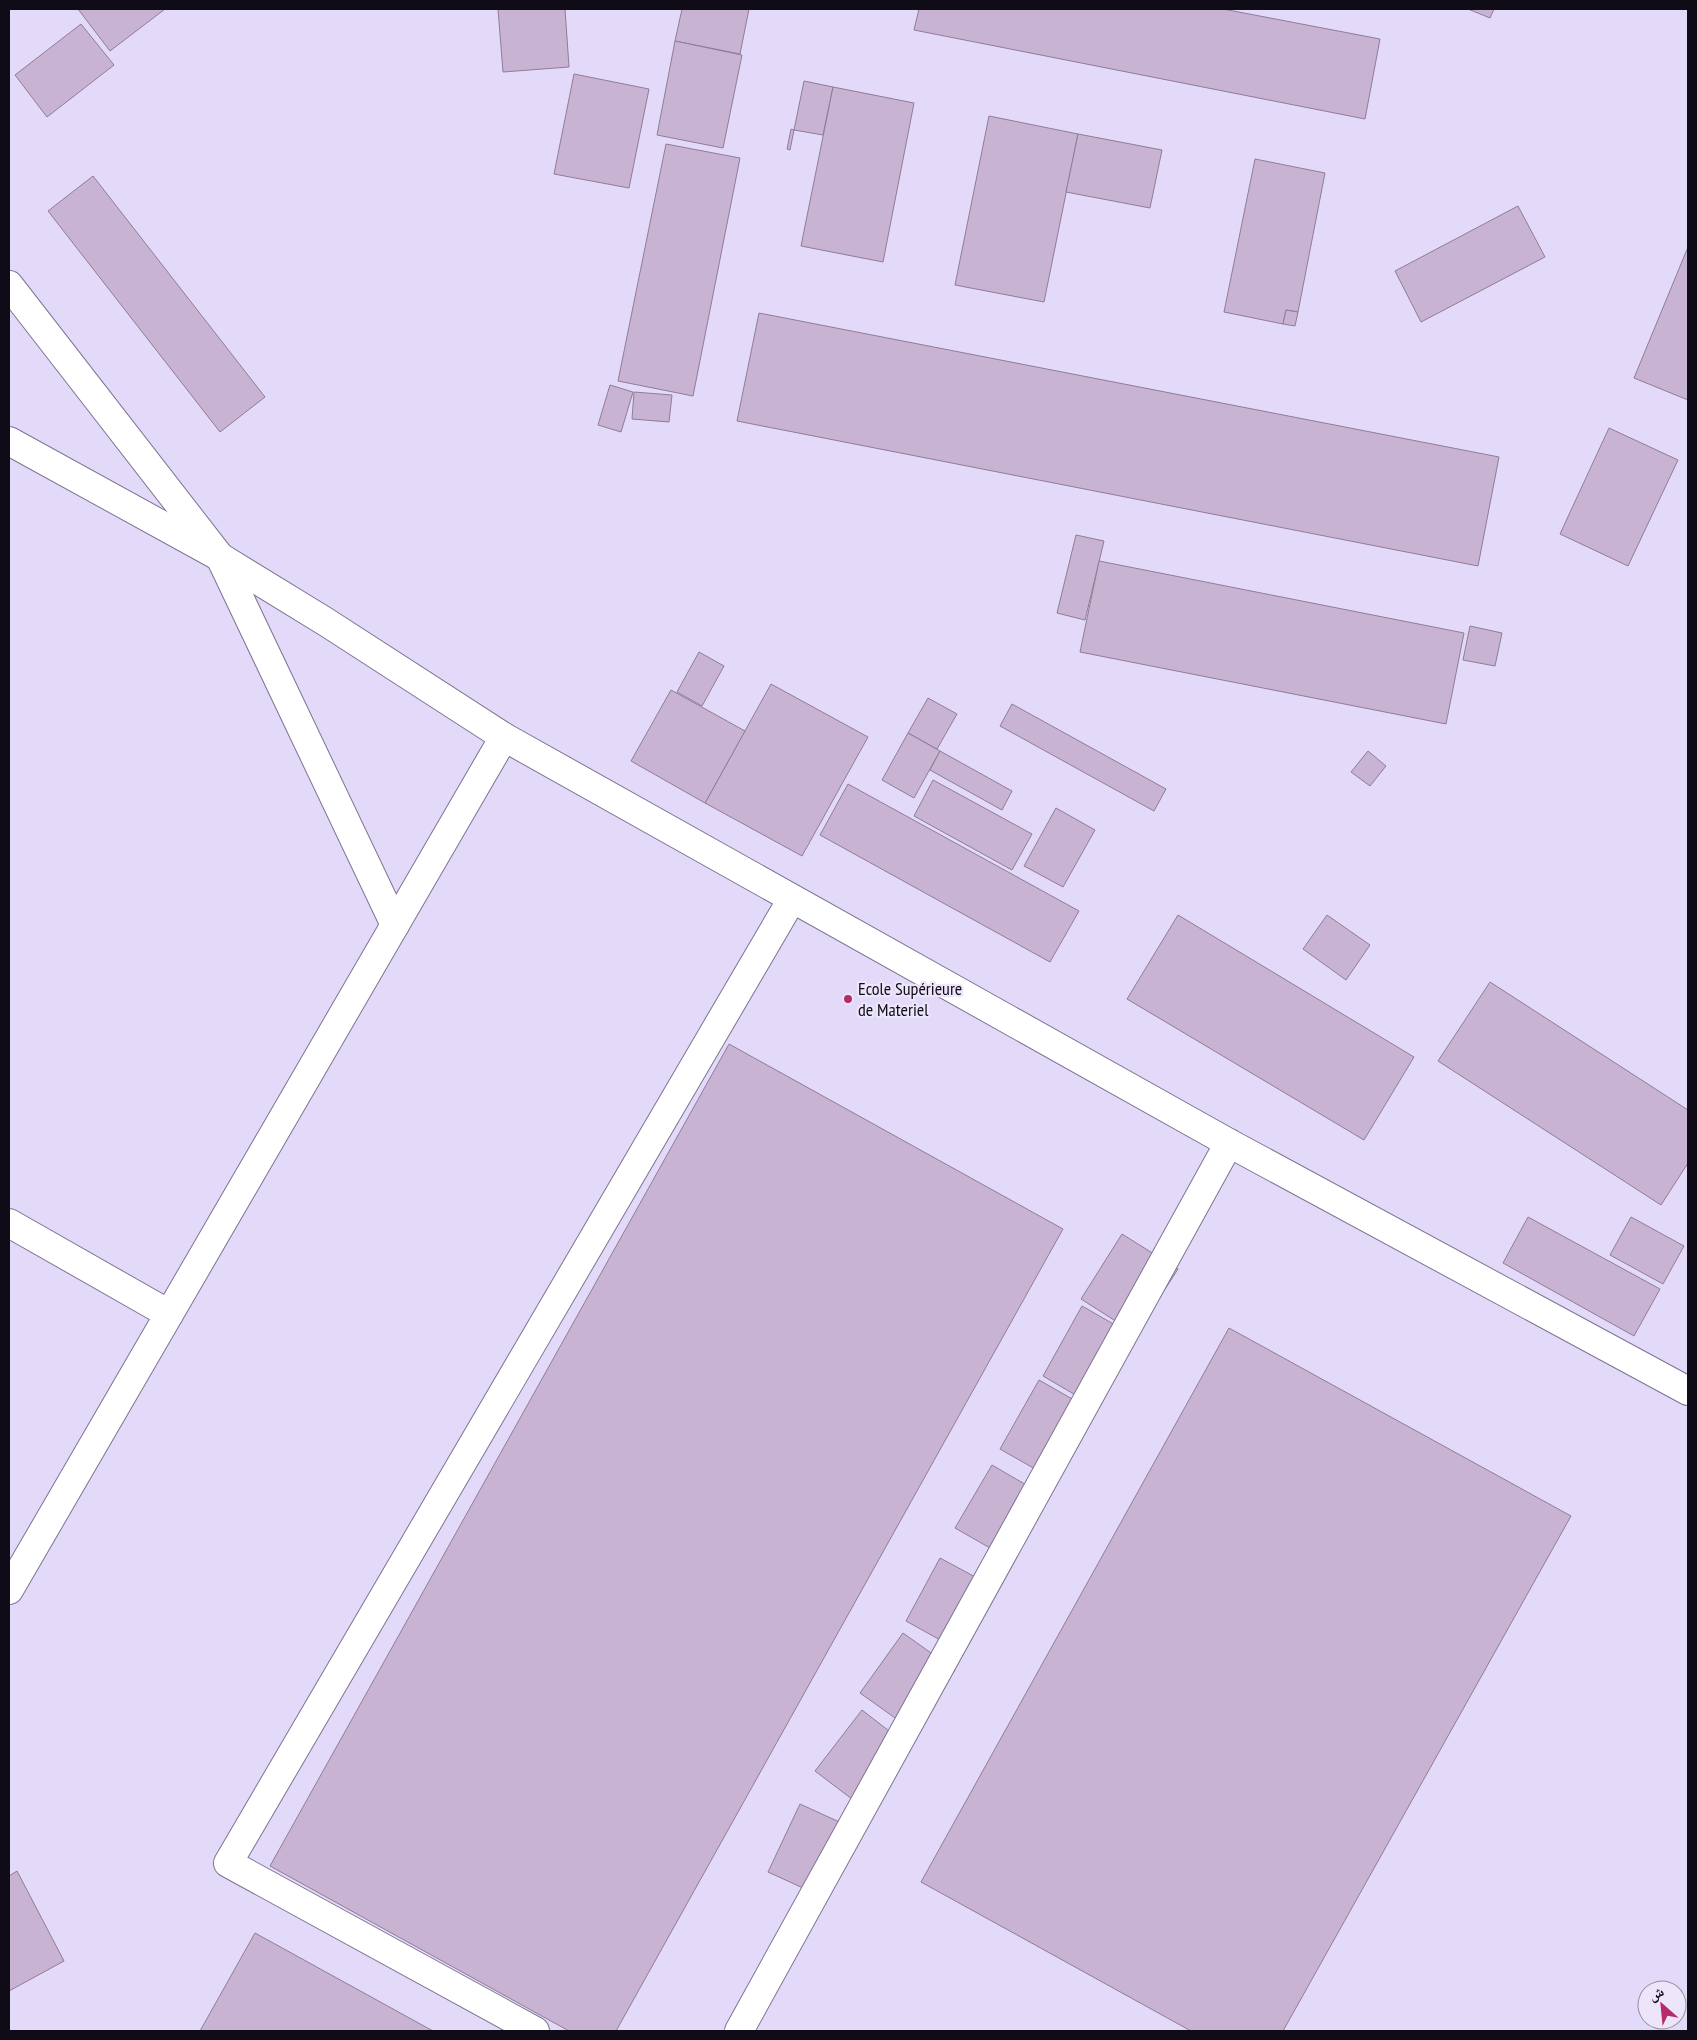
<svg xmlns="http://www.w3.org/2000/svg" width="1697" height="2040" viewBox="0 0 1697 2040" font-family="'PT Sans Narrow','Noto Naskh Arabic',sans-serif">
	<rect width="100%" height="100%" fill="#ede6fb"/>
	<path fill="#e3d9f9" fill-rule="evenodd" d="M9,9H1688V2031H9ZM1647,1990H1677V2020H1647Z"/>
	<g fill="#c8b4d2" stroke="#8f7c98">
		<polygon points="78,9 165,9 110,51"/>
		<polygon points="498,9 565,9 569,67 503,72"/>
		<polygon points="682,9 749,9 740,54 675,41"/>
		<polygon points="919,9 1223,9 1380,39 1365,119 914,30"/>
		<polygon points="1468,9 1494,9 1490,18"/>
		<polygon points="81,24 114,65 47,117 15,75"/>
		<polygon points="675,41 742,55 723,148 657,135"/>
		<polygon points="574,74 649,89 629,188 554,174"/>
		<polygon points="804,81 833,87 823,135 794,130"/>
		<polygon points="833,87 914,103 883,262 801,246"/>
		<polygon points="989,116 1078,134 1044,302 955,285"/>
		<polygon points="791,129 794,130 790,150 787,149"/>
		<polygon points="1078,134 1162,150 1150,208 1066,192"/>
		<polygon points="666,144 740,158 693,396 618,381"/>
		<polygon points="1255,159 1325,173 1298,312 1286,310 1283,324 1224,312"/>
		<polygon points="93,176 265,397 220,432 48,211"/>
		<polygon points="1518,206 1545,257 1421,322 1395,271"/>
		<polygon points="1688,247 1688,400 1634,378"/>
		<polygon points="1286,310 1298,312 1295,326 1283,324"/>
		<polygon points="759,313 1499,457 1478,566 737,421"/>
		<polygon points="610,385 633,392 621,432 598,425"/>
		<polygon points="634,392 672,395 669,422 632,419"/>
		<polygon points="1609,428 1678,460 1628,566 1560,534"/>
		<polygon points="1076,535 1104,541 1085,620 1057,613"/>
		<polygon points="1099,561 1464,633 1446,724 1080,652"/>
		<polygon points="1470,626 1502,633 1495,666 1463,660"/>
		<polygon points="699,652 724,666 702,706 677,692"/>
		<polygon points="771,684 868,737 802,856 705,803"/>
		<polygon points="671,690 745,731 705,803 631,761"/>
		<polygon points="928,698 957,714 937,749 908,733"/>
		<polygon points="1012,704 1166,789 1154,811 1000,726"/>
		<polygon points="908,733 940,751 914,798 882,780"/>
		<polygon points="940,751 1012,791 1002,810 930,770"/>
		<polygon points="1368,751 1386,766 1370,786 1351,772"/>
		<polygon points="933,780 1032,834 1012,870 914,816"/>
		<polygon points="848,784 1079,911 1050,962 820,835"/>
		<polygon points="1056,808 1095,830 1063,887 1024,866"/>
		<polygon points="1178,915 1414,1057 1364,1140 1127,999"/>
		<polygon points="1327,915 1370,945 1346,980 1303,949"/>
		<polygon points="1490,982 1688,1110 1688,1163 1661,1205 1438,1061"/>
		<polygon points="729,1044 1063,1229 616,2031 569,2031 270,1866"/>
		<polygon points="1528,1217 1660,1289 1634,1336 1503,1263"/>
		<polygon points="1631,1217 1684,1246 1663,1284 1610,1255"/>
		<polygon points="1122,1234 1178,1269 1136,1334 1081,1299"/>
		<polygon points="1082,1306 1136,1337 1096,1407 1043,1376"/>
		<polygon points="1229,1328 1571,1516 1283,2031 1191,2031 921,1882"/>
		<polygon points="1039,1380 1095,1412 1056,1481 1000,1449"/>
		<polygon points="992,1465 1047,1497 1011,1560 955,1528"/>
		<polygon points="940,1558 994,1587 960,1651 906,1621"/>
		<polygon points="903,1633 955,1670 912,1730 860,1693"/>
		<polygon points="862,1710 911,1748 865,1809 815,1771"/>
		<polygon points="800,1804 857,1830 825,1898 768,1872"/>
		<polygon points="17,1871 64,1961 9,1991 9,1876"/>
		<polygon points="255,1933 433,2031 200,2031"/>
	</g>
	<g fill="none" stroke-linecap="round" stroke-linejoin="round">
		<g stroke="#7e7492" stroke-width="30">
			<g id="minor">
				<polyline points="9,285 220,557 395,925"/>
				<polyline points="9,441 220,557 326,622 504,737 1229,1143 1688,1391"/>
				<polyline points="9,1223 169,1314"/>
				<polyline points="9,1590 504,737"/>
				<polyline points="535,2031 228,1863 792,899"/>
				<polyline points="739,2031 1229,1143"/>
			</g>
		</g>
		<use href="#minor" stroke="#fff" stroke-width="28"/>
	</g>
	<circle fill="#b62c68" stroke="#ede6fb" stroke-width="2" cx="848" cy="999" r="5"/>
	<g text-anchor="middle" stroke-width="4.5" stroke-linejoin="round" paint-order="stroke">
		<g font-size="18" fill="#100c17" stroke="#ede6fb" text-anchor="start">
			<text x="858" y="995">Ecole Supérieure<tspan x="858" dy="21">de Materiel</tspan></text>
		</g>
	</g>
	<rect width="1697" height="2040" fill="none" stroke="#100c17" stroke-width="20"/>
	<g transform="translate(1662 2005) rotate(333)"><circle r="24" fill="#ede6fb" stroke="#958fa0"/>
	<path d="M0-4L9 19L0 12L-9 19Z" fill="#b62c68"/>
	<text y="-8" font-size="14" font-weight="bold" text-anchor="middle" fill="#100c17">ش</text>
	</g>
</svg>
